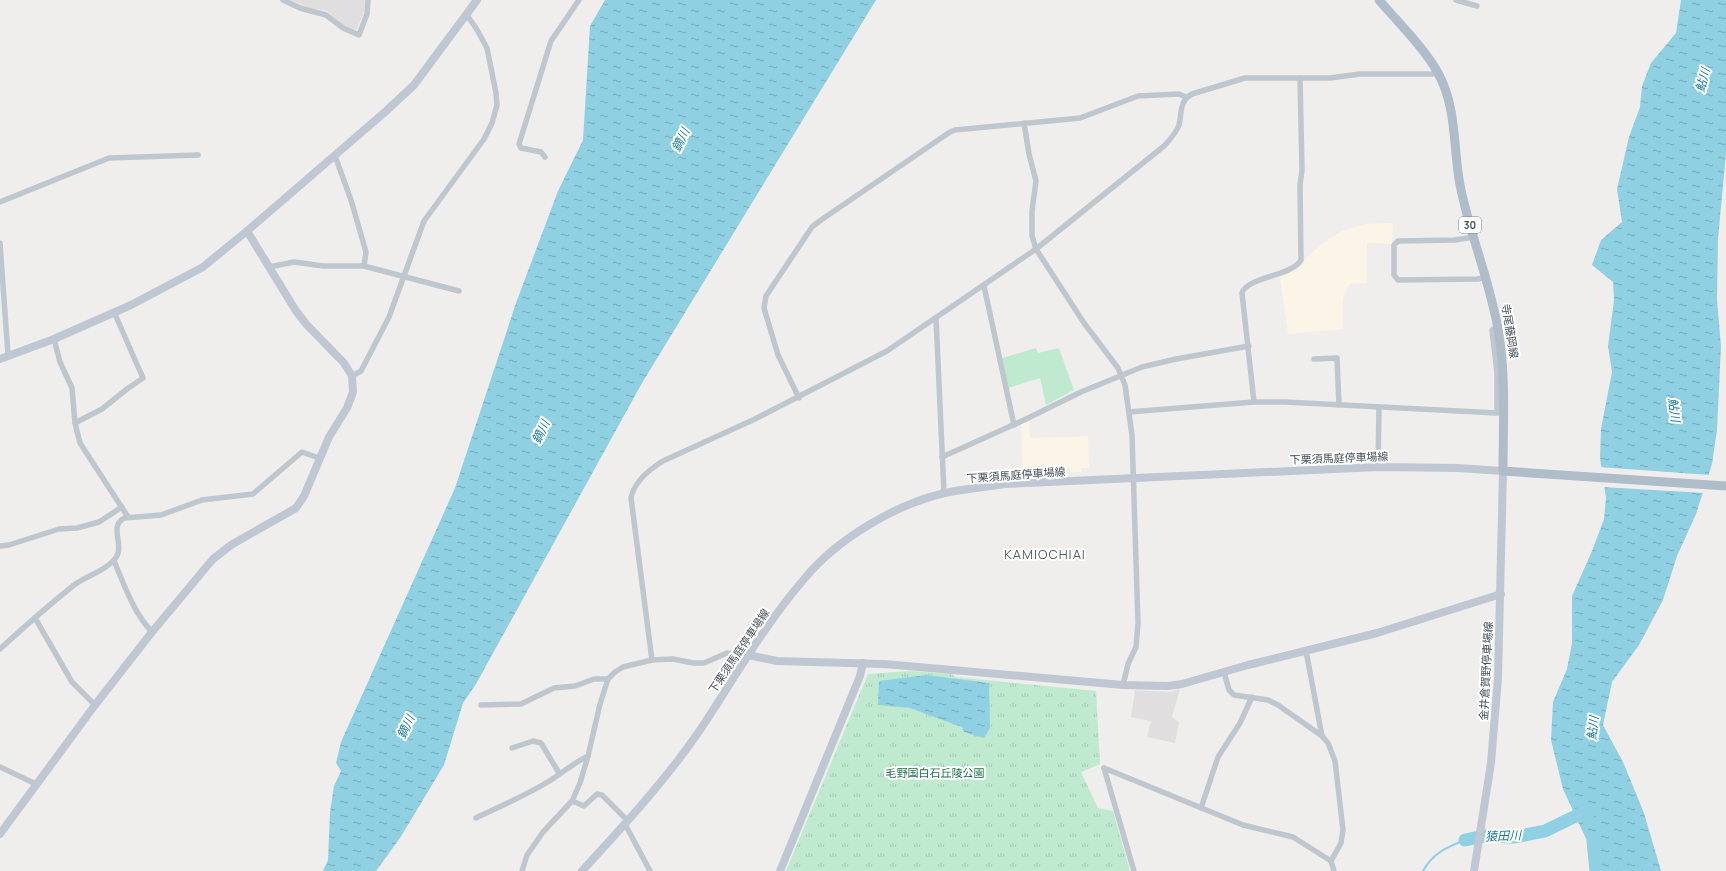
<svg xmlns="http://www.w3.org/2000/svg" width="1726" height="871" viewBox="0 0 1726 871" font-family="Manrope,'Noto Sans JP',sans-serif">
	<defs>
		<pattern id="park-tufts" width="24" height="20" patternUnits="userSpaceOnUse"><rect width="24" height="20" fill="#bfead0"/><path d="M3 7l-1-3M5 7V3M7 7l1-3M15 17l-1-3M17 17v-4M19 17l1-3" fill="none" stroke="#a6cab5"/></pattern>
		<pattern id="water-ripples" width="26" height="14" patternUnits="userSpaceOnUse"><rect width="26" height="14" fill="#90d0e3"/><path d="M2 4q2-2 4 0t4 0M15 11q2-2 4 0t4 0" fill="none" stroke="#77abbb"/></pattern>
	</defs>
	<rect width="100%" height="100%" fill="#f0eded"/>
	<g fill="#faf5e7">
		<polygon points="1393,223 1392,244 1367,243 1367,283 1350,284 1345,292 1343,301 1343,329 1288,334 1280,277 1298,269 1308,256 1328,239 1342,231 1365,224"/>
		<polygon points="1029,421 1030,438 1088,436 1089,468 1081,468 1081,472 1071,472 1070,468 1047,470 1047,473 1037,474 1037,471 1023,472 1021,424"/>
	</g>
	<g fill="#e0dede">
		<polygon points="290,0 365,0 364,12 357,29 354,30 343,25 327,11 310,8"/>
		<polygon points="1180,689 1172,717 1179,722 1175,743 1147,737 1151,721 1131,717 1135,690 1170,692"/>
	</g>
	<polygon fill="#bfead0" points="1036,348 1038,353 1059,348 1074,390 1046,405 1040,378 1008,388 1002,358"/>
	<polygon fill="url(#park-tufts)" points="909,671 952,674 955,677 1096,691 1100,764 1081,772 1098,808 1113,811 1130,871 786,871 868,674"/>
	<g fill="url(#water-ripples)">
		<polygon points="605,0 876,0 642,383 476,684 463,703 444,765 400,838 376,871 323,871 328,860 330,812 334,786 341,771 336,763 341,742 455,488 516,303 558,191 583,140 590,26"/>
		<polygon points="1681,0 1726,0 1726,153 1718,239 1717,300 1721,346 1717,430 1712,464 1696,514 1677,556 1663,600 1639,645 1612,682 1603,725 1623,762 1644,813 1661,871 1601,871 1563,789 1551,740 1553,702 1567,669 1572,643 1572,596 1592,551 1604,519 1606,498 1600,458 1601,429 1612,372 1608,346 1614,300 1613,282 1592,265 1601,240 1622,222 1617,189 1629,137 1640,107 1642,86 1651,63 1676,33"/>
		<polygon points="926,675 989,683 990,728 984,738 964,732 962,727 956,725 910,708 878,705 879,681"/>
	</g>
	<polygon fill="#f0eded" points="1599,467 1710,475 1705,493 1602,487"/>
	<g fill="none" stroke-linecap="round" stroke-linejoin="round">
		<path stroke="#90d0e3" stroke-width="2" d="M1423,871C1433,853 1447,847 1465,840"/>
		<g stroke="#90d0e3" stroke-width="13">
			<polyline points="1465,840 1484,836 1515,837 1545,831 1582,813 1591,811"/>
			<polyline points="1593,841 1596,871"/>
		</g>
		<g stroke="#bfc7ce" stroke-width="5.5">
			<polyline points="283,0 300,8 326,15 343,28 359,35 367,14 368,0"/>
			<polyline points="1456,0 1477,6"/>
			<polyline points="1024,123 1029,154 1036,181 1032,211 1032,236 1036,249 1084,323 1118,368 1125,385 1132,435 1138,623 1136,647 1128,664 1123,685"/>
			<polyline points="335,156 351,200 366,252 364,266"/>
			<polyline points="545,157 541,152 521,148 519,144 551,41 579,0"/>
			<polyline points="0,202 109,158 198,155"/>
			<polyline points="1474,237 1455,240 1398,241 1394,245 1394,275 1398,280 1478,279 1486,277"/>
			<polyline points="0,243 8,355"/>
			<polyline points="269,267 294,262 323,266 364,266 459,291"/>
			<polyline points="984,286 1014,425"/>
			<polyline points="936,318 944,493"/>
			<polyline points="54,339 60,362 72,388 75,423 80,443 128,517"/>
			<polyline points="1314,359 1337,358 1339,405"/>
			<polyline points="352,376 361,371 389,317 424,221 484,139 492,123 497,105 496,93 487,48 476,28 466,14"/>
			<polyline points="799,398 778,355 764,308 766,296 812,227 821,220 950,132 955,130 1080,118 1138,96 1179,94 1186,97"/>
			<path d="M1254,402L1242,293C1247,277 1292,276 1301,260L1300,185L1302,170L1300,78"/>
			<polyline points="1129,412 1254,402 1285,402 1497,413 1497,373 1492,330 1498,325"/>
			<polyline points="75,423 102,409 127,389 143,378 114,312"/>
			<polyline points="942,457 1024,420 1081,392 1142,367 1176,359 1249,346"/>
			<polyline points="1378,467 1379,407"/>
			<polyline points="0,546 9,545 59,529 77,528 99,522 122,507"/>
			<path d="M114,561C125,586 133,612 152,632"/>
			<polyline points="35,618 72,682 95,705"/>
			<path d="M0,649C24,627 49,605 74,585C86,576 103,572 113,561C128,547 107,528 124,518L161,515L202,500L253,494L302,452L319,458"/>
			<polyline points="1306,651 1322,736"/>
			<path d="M652,660L631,498C634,482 650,469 663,461L755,419L887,351L1036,249L1164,146C1169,140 1176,134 1179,125C1182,113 1179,101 1192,94L1245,78H1330L1360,74H1438"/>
			<polyline points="1224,672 1229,690 1234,695 1268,700 1278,705 1322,736 1328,743 1335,761 1343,830 1341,843 1331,861"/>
			<polyline points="481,705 521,704 554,688 575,686 594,679 608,679"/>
			<polyline points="512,748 533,741 541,743 559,773"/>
			<polyline points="0,767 36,784"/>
			<polyline points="1104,768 1243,825 1293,837 1331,861 1334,871"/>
			<polyline points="1104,768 1134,871"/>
			<polyline points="572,801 584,806 597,794 602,795 628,821"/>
			<polyline points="1201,808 1218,757 1240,723 1252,697"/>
			<path d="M476,818C501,806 527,795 551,780C563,772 574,763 588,756"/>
			<polyline points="625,824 650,871"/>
			<polyline points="522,871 527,855 543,832 572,801 580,783 588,756 600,704 608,679 615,672 623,667 652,660 673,659 693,663 704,663 727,653 748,655"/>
		</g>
		<g stroke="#bfc8d2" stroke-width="8">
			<polyline points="0,359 54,339 131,305 203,267 247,231 385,112 414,85 477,0"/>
			<polyline points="748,655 777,661 884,664 1123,685 1168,686 1182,684 1248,665 1377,633 1501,594"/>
			<polyline points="0,834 95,705 152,632 213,559 231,545 296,508 304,496 329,437 347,408 353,392 352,376 344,363 307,325 296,311 247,231"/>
			<path d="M582,871C624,825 667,779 702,727C735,677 765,624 805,578C837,539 896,504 945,493C965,489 985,487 1005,484L1378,467L1458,468L1503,471L1498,678L1491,763L1474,871"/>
			<polyline points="780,871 860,676 863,663"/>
		</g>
		<path stroke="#afbcca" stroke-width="9" d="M1379,0C1397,21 1425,49 1438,73C1457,107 1453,148 1460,185C1470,236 1491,283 1499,335C1506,380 1503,425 1503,471L1726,486"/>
	</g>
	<g text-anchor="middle" stroke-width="4" stroke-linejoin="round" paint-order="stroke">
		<rect fill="#fff" stroke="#7e848b" stroke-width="1" x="1459" y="217" width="22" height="16" rx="3"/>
		<g font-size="10" font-weight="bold" fill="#475059">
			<text x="1470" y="229">30</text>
		</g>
		<g font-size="11" fill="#475059" stroke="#fff">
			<text transform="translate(1510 331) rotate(81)" y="4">寺尾藤岡線</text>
			<text transform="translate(1339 458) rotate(-2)" y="4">下栗須馬庭停車場線</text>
			<text transform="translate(1016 475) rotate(-4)" y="4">下栗須馬庭停車場線</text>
			<text transform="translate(739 651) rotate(-56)" y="4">下栗須馬庭停車場線</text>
			<text transform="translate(1486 671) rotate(-87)" y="4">金井倉賀野停車場線</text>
		</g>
		<g font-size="11" fill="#1f734b" stroke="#fff">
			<text x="935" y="777">毛野国白石丘陵公園</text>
		</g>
		<g font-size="12" font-style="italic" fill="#197c99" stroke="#fff">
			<text transform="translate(1703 80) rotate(-75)" y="4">鮎川</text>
			<text transform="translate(681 140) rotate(-64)" y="4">鏑川</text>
			<text transform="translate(1674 410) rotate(83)" y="4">鮎川</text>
			<text transform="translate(541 432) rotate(-65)" y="4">鏑川</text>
			<text transform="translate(406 727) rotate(-65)" y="4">鏑川</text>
			<text transform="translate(1593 728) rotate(-84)" y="4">鮎川</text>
			<text transform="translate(1503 836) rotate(-2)" y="4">猿田川</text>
		</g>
		<g font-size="13" letter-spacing="1" fill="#5a5d61" stroke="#fff">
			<text x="1045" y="559">KAMIOCHIAI</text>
		</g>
	</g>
</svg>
